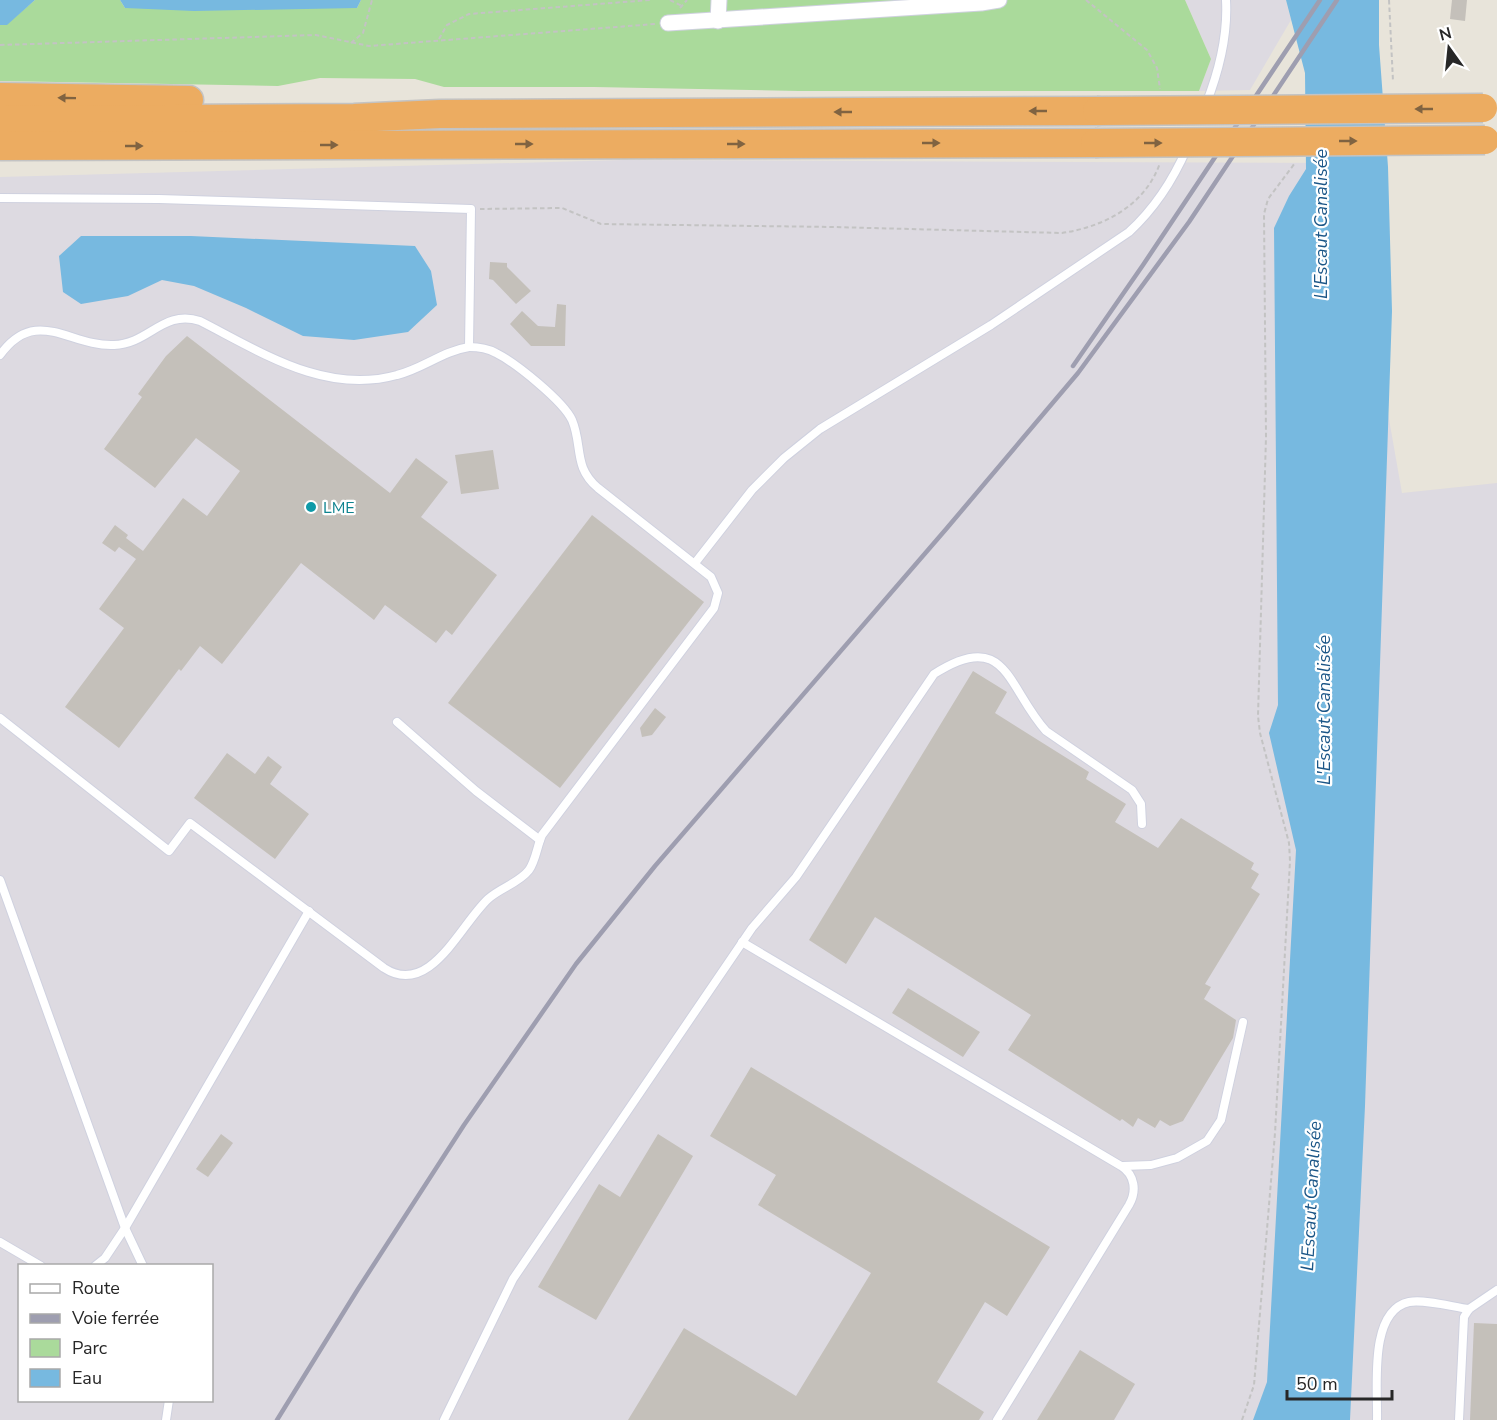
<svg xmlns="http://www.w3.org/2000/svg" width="1497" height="1420" viewBox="0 0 1497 1420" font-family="'Nunito Sans',sans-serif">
	<rect width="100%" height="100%" fill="#e8e4da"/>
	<g fill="#dddae1" fill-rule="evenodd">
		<polygon points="1185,0 1286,0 1291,20 1250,90 1199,91 1211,59"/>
		<path d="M623,160L1344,163L1402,493L1497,483V1420H0V177ZM20,1266H212V1400H20Z"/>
	</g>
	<polygon fill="#aada9b" points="35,0 120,0 125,8 357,8 361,0 1185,0 1211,59 1199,91 799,91 594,87 444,87 415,79 320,78 278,86 0,81 0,25 7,24"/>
	<g fill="#77b9e0">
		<polygon points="0,0 35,0 7,25 0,25"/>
		<polygon points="120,0 361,0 357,8 194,11 125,8"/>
		<polygon points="1286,0 1379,0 1379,45 1388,167 1392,311 1365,1106 1350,1420 1253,1420 1267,1382 1296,850 1269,733 1278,705 1274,228 1289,196 1306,169 1305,73"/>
		<polygon points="81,236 191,236 415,246 431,271 437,305 408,332 354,340 303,336 246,308 194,286 162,280 128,296 81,304 63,292 59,256"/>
	</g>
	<g fill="#c4c0ba">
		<polygon points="1452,0 1467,0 1465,21 1450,19"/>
		<polygon points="490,262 507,263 507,267 531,291 516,304 493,280 489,279"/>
		<polygon points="557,304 566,305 565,346 531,346 510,324 522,311 538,326 555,327"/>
		<polygon points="187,336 390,493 416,458 448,482 421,517 497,575 452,635 446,630 436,643 385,605 374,620 301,563 222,664 200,646 181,671 179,669 119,748 65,707 124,628 99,609 136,559 119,547 115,552 102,543 115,525 128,535 126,538 143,551 183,498 207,516 240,471 196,438 155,488 104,449 142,397 138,394 166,356"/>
		<polygon points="493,450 499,489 461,494 455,455"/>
		<polygon points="592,515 704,602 560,788 448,703"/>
		<polygon points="973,671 1007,692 995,713 1089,772 1086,779 1126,804 1115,822 1158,848 1181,818 1254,863 1251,869 1259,874 1251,888 1260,894 1205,984 1211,987 1204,999 1236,1020 1233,1038 1183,1121 1170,1126 1160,1120 1155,1128 1138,1118 1133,1127 1122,1119 1120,1121 1008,1050 1031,1015 875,917 846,964 809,940"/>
		<polygon points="655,708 666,717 652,735 642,737 640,728"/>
		<polygon points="227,753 255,774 268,756 282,767 270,784 309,814 275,859 194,798"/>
		<polygon points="908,988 980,1032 963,1057 892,1013"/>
		<polygon points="751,1067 1050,1247 1007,1316 985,1302 937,1382 984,1412 979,1420 628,1420 684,1328 796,1396 871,1273 758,1205 776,1175 710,1136"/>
		<polygon points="221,1134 233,1143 208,1177 196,1169"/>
		<polygon points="658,1134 693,1156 596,1320 538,1287 599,1184 620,1197"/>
		<polygon points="1474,1323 1497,1324 1497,1420 1470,1420"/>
		<polygon points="1080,1350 1135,1384 1114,1420 1037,1420"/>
	</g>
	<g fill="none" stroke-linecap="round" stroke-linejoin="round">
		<g stroke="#cfd1df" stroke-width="10">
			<g id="lane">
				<path d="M1206,104C1219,71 1228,36 1226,0"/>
				<path d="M0,198L159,199L471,209L469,347C478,347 487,348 496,353C516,363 563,401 572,420C583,446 573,467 598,488L711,577L718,593L714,608L542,835C537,846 536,860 529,870C519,883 500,888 488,899C460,925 430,998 384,968L190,823L169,851L0,718"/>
				<path d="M0,355C36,305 70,347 114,345C149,344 163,309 200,321C261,352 325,395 397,375C422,369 443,351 469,347"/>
				<path d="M695,563L752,490L784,458L820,429L991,325L1129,232C1154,209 1174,178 1187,148"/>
				<polyline points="397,722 476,791 540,840"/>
				<polyline points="0,880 125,1228 143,1266"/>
				<path d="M742,942L1121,1166C1135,1175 1137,1191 1129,1205L997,1420"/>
				<polyline points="1123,1166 1151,1165 1177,1158 1207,1141 1221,1120 1243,1022"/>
				<polyline points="0,1242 41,1266"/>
				<polyline points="95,1266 105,1258 125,1228 309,911"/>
				<polyline points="166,1420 169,1400"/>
				<path d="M444,1420L513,1279L752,928L796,877L934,674C1007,627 1007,688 1046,731L1132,790L1141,804L1142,824"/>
				<path d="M1377,1420C1378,1389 1368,1311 1409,1302C1425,1299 1453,1307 1469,1309"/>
				<polyline points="1459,1420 1464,1317 1469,1309 1497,1290"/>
			</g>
		</g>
		<g stroke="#cfd1df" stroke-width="17">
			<g id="street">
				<polyline points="718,21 719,0"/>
				<polyline points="668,23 981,3 999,0"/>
			</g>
		</g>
		<g stroke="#c3c3c3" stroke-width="31">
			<g id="highway">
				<polyline points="0,97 189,100"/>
				<polyline points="0,120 354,118 440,114 1097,111"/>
				<polyline points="0,146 1095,143"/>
			</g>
		</g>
		<g stroke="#c3c3c3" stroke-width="2" stroke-dasharray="4.5 3" stroke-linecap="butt">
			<polyline points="670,0 682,6"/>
			<polyline points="1086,0 1147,50 1157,68 1160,89"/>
			<polyline points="1389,0 1393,81"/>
			<polyline points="680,8 687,0"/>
			<polyline points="439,39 447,25 469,14 650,0"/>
			<polyline points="351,43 363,33 372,0"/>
			<polyline points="0,45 316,35 369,46 655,24"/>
			<path d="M480,209L562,208L601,224L833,227L1062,233C1103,227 1145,206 1160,163"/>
			<polyline points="1242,1420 1254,1385 1275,1133 1290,861 1289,843 1260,733 1258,716 1266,437 1264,214 1268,199 1295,163"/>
		</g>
		<use href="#lane" stroke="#fff" stroke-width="8"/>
		<use href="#street" stroke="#fff" stroke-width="15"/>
		<use href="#highway" stroke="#ecac61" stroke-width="28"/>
		<g stroke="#9e9eb0" stroke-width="4.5">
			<polyline points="1073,366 1143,265 1320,0"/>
			<polyline points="277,1420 358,1289 464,1125 576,964 655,866 947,528 1078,373 1189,222 1337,0"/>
		</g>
		<g stroke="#c3c3c3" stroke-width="31" stroke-linecap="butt">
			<g id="highway-bridge">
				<polyline points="1097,111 1483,108"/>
				<polyline points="1095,143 1485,140"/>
			</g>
		</g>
		<use href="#highway-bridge" stroke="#ecac61" stroke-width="28"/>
	</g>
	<defs><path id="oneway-solid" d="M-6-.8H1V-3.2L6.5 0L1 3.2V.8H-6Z" transform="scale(1.5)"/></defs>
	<g fill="#806341">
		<use href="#oneway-solid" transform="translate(67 98) rotate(-179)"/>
		<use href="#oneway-solid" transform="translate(1424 109) rotate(180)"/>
		<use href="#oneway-solid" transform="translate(1038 111) rotate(180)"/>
		<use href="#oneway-solid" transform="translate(843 112) rotate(180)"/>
		<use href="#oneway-solid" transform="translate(1348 141)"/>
		<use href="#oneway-solid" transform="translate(931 143)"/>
		<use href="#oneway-solid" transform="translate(1153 143)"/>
		<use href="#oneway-solid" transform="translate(524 144)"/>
		<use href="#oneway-solid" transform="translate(736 144)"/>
		<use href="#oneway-solid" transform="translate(329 145)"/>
		<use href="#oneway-solid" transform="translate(134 146)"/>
	</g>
	<circle fill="#0f9aa8" stroke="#fff" stroke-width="2" cx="311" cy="507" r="6"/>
	<g text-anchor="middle" stroke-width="4.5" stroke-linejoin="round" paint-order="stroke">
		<g font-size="16" fill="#0d838f" stroke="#fff" text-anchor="start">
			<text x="323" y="513">LME</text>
		</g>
		<g font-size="18" font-style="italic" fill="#1b5687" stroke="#fff">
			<text transform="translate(1321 224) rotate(-90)" y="6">L'Escaut Canalisée</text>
			<text transform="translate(1324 710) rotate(-90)" y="6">L'Escaut Canalisée</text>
			<text transform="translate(1311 1196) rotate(-87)" y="6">L'Escaut Canalisée</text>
		</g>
	</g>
	<rect x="18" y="1264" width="195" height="138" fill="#ffffff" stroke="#a9a9a9" stroke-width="1.5"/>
	<rect x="30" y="1284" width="30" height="9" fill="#ffffff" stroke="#a9a9a9" stroke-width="1.5"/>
	<text x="72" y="1294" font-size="18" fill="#272727">Route</text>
	<rect x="30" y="1314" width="30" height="9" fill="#9e9eb0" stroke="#a9a9a9" stroke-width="1.5"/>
	<text x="72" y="1324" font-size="18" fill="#272727">Voie ferrée</text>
	<rect x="30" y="1339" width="30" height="18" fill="#aada9b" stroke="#a9a9a9" stroke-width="1.5"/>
	<text x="72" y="1354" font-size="18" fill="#272727">Parc</text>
	<rect x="30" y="1369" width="30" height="18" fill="#77b9e0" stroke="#a9a9a9" stroke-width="1.5"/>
	<text x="72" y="1384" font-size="18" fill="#272727">Eau</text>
	<g transform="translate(1449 48) rotate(345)" stroke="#ffffff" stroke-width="4.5" paint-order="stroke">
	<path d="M0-4.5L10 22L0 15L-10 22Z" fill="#272727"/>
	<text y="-9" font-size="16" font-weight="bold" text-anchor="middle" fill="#272727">N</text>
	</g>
	<path d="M1287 1390v9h105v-9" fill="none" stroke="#272727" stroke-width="3"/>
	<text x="1296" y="1390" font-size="18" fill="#272727" stroke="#ffffff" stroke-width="4.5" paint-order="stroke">50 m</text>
</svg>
